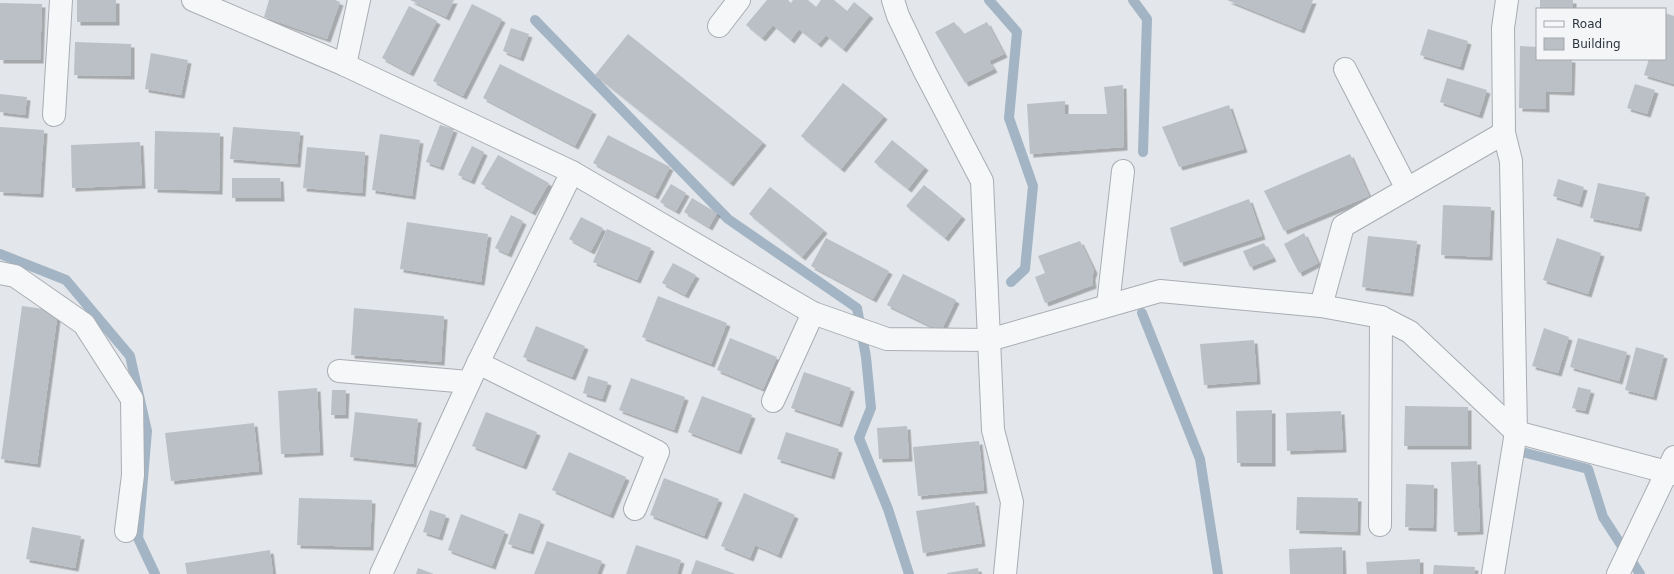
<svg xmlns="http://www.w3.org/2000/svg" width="1674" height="574" viewBox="0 0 1674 574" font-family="'DejaVu Sans',sans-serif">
	<defs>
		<filter id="shadow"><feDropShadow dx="3.5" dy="3.5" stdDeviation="0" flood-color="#0004"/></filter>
	</defs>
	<rect width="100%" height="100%" fill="#e3e6ea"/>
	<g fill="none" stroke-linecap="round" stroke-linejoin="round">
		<g stroke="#a3b5c5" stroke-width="10">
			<polyline points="989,0 1017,32 1009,118 1033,186 1025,269 1011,282"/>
			<polyline points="1133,0 1147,19 1143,152"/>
			<polyline points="535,20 728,219 857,308 866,357 871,408 859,438 888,509 909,574"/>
			<polyline points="0,254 66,280 130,356 147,431 138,538 155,574"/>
			<polyline points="1142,313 1200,459 1218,574"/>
			<polyline points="1526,453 1588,469 1603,517 1640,574"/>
		</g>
	</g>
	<g fill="#bbc0c6" filter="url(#shadow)">
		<rect x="77" y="0" width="39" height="22"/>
		<polygon points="269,0 335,0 340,2 327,39 264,17"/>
		<polygon points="410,0 454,0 446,17"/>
		<polygon points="767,0 788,0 791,3 793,0 808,0 816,7 821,0 834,0 847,11 854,2 870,15 843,49 826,35 818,44 799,29 791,40 773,25 762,38 746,25"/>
		<polygon points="1227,0 1313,0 1301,30"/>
		<rect x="1540" y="0" width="33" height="9"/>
		<polygon points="0,3 42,4 40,60 0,60"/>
		<polygon points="472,4 502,19 463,96 433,81"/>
		<polygon points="409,6 437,21 410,73 382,58"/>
		<polygon points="1665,13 1674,16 1674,84 1644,75 1649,59 1665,59"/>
		<polygon points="954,22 964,34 987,22 1004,54 989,61 994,69 965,83 935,32"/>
		<polygon points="511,28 529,34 520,58 503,51"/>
		<polygon points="1428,29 1468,41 1460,67 1420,55"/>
		<polygon points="628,34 763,142 730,183 595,75"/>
		<polygon points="75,42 131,44 131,76 74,75"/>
		<polygon points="1520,46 1537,47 1537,59 1572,59 1571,92 1546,91 1546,109 1519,108"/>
		<polygon points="151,53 188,60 181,95 145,89"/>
		<polygon points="500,64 593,111 575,146 483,98"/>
		<polygon points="1447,78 1487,90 1479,115 1440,102"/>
		<polygon points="843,83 884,116 841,169 801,136"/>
		<polygon points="1635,84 1655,90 1647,114 1627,108"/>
		<polygon points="1123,85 1124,147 1030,154 1027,104 1065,101 1065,114 1107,114 1104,87"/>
		<polygon points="0,94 27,97 25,115 0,112"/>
		<polygon points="1229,105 1244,149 1179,167 1162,127"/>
		<polygon points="440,125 454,129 440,167 426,162"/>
		<polygon points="0,127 44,130 40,194 0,192"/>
		<polygon points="233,127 300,132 297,164 230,159"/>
		<polygon points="155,131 220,133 219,191 154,189"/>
		<polygon points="380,134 420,140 412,196 372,190"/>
		<polygon points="608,135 670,167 655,196 593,163"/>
		<polygon points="892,140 925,167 908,189 874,162"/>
		<polygon points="140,142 142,185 72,188 71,145"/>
		<polygon points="472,146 484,152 471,181 458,175"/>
		<polygon points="307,147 365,152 362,193 303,188"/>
		<polygon points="1350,154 1369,196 1284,231 1264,191"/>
		<polygon points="498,155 549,183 532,212 481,184"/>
		<polygon points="232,178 280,178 281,198 232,198"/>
		<polygon points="1558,179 1584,187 1579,204 1553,196"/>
		<polygon points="1598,183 1646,193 1638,228 1590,218"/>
		<polygon points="671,184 686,193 676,211 660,202"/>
		<polygon points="924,185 962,216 945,238 906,206"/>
		<polygon points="770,187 824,230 802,257 749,214"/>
		<polygon points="692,198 717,213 709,227 684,212"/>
		<polygon points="1249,199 1262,236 1180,263 1170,228"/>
		<polygon points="1443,205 1491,207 1489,257 1441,255"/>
		<polygon points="511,215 523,221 508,254 495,248"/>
		<polygon points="581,217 603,228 591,251 569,239"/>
		<polygon points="407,222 488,234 481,282 400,269"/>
		<polygon points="607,229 651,248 637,280 593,262"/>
		<polygon points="1304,233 1318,263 1299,273 1284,244"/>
		<polygon points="1368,236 1417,241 1410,293 1362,287"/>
		<polygon points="826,238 889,271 873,299 811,266"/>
		<polygon points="1557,238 1601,253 1588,294 1543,280"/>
		<polygon points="1080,241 1094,270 1092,277 1093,285 1045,303 1035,277 1045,273 1038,256"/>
		<polygon points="1264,243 1273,258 1250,267 1243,251"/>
		<polygon points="673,263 696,275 685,295 662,283"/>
		<polygon points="903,274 956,300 941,331 887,305"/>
		<polygon points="658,296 727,323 711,364 642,337"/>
		<polygon points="22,306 58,311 37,464 1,459"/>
		<polygon points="354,308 444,316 441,362 351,355"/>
		<polygon points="536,326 585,346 572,377 523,357"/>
		<polygon points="1544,328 1569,337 1558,373 1532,366"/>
		<polygon points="730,338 777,357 763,389 717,370"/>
		<polygon points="1578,338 1627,352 1619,381 1570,367"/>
		<polygon points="1254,340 1257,381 1204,385 1200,344"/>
		<polygon points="1636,347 1664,355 1653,397 1625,390"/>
		<polygon points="804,372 851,388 839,424 791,408"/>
		<polygon points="588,376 608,382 602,399 583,393"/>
		<polygon points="631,378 685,397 674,430 619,410"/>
		<polygon points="1578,387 1591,390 1585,411 1572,408"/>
		<polygon points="317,388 320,452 281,454 278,391"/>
		<polygon points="332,390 346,390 345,415 331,415"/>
		<polygon points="702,396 752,415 738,451 688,432"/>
		<polygon points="1405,406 1468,407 1468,446 1404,446"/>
		<polygon points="1272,410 1272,463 1237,463 1236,411"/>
		<polygon points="1341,411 1343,449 1287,451 1286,413"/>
		<polygon points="355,412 418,419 413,464 350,457"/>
		<polygon points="486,412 537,432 523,466 472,446"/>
		<polygon points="254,423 259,471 171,481 165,433"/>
		<polygon points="907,426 909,458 879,459 877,428"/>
		<polygon points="786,432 839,449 831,476 777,459"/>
		<polygon points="979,441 984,490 918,496 913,447"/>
		<polygon points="569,452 626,477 610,515 552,490"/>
		<polygon points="1477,461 1480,531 1454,532 1451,462"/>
		<polygon points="664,478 719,499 704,536 650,515"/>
		<polygon points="1406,484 1434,485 1433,528 1405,527"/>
		<polygon points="744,493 795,515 778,555 755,545 750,558 721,546"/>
		<polygon points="1297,497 1358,498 1357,532 1296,530"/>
		<polygon points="299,498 372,500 370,547 297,545"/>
		<polygon points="975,502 982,543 923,553 916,511"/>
		<polygon points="430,510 446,515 439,537 423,532"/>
		<polygon points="519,513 541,521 530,551 508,544"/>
		<polygon points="461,514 505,531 492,566 448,550"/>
		<polygon points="32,527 81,536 75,568 26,559"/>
		<polygon points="547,541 602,561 597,574 534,574"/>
		<polygon points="636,545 681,560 677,574 626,574"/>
		<polygon points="1342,547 1343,574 1290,574 1289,549"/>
		<polygon points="270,550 273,574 187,574 185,563"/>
		<polygon points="1420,559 1420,574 1367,574 1366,562"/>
		<polygon points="696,560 736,574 691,574"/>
		<polygon points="1434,565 1475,567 1474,574 1433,574"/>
		<polygon points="418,568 434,574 416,574"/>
		<polygon points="978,568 979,574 947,574 947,573"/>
	</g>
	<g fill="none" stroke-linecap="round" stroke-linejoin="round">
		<g stroke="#a9adb4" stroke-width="24">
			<g id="minor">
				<polyline points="193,0 345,65 572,172 813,313 887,339 989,340 1160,291 1321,306 1381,317 1410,332 1516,432 1674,474"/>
				<polyline points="893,0 898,16 925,72 982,181 993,430 1012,502 1005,574"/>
				<polyline points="719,26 739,0"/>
				<polyline points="345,65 359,0"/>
				<polyline points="1345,69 1407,189"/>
				<polyline points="54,115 61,0"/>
				<polyline points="0,273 15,276 84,324 132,399 133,475 126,531"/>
				<polyline points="1108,305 1123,171"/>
				<polyline points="1321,306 1343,226 1504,133"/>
				<polyline points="478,363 658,452 635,509"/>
				<polyline points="339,371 469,382"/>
				<polyline points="773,401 813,313"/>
				<polyline points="1380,525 1381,317"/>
				<polyline points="381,574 478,363 572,172"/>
				<polyline points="1493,574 1516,432 1511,161 1504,133 1503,28 1507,0"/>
				<polyline points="1618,574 1674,457"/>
			</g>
		</g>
		<use href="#minor" stroke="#f5f7f8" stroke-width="22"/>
	</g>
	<rect x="1536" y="8" width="130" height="52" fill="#f3f5f7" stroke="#a4a8ae"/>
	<rect x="1544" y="21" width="20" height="6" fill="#f5f7f8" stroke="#a4a8ae"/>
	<text x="1572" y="28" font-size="12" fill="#2d3540">Road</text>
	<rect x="1544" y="38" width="20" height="12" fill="#bbc0c6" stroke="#a4a8ae"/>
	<text x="1572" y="48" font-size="12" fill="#2d3540">Building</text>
</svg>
